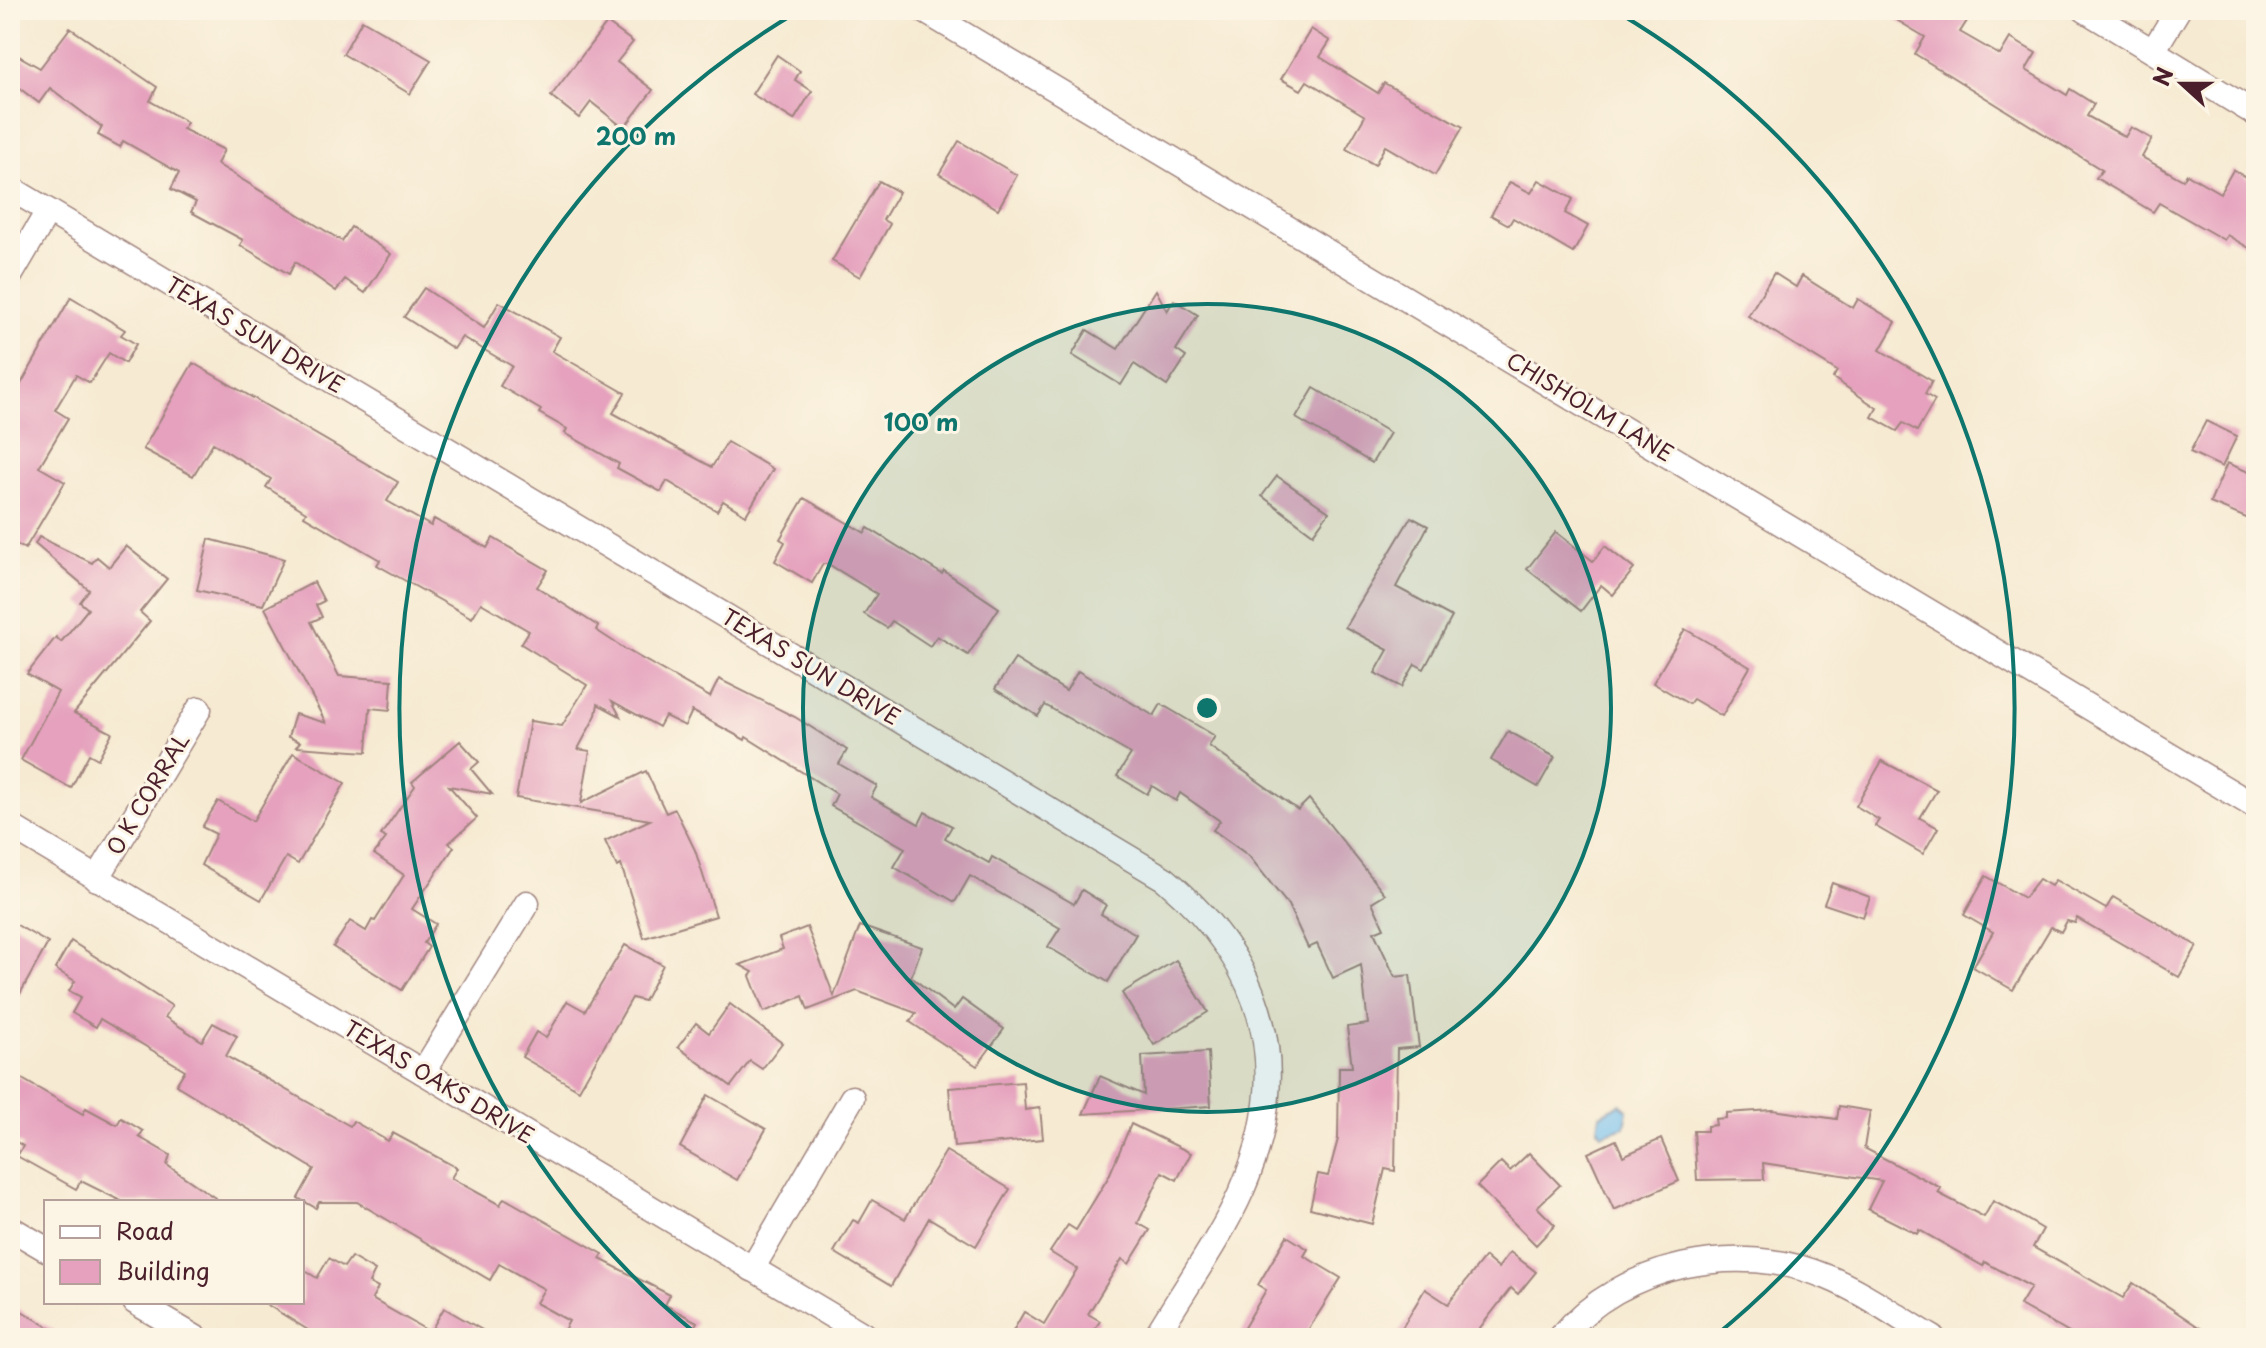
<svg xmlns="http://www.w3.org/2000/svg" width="2266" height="1348" viewBox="0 0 2266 1348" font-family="'Playpen Sans',sans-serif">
	<rect width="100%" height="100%" fill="#fcf5e5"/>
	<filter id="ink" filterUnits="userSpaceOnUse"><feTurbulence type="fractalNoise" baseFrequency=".0125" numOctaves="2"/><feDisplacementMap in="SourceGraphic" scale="16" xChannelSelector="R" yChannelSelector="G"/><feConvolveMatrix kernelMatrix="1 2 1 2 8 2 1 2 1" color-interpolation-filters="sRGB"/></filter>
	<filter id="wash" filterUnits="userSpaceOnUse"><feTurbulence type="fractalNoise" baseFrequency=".006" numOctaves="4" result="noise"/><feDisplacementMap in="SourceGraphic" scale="32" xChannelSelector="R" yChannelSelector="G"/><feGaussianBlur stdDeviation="1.8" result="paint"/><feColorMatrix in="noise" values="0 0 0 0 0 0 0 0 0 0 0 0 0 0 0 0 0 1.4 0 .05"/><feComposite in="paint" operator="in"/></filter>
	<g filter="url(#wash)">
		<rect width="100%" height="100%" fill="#f6ead2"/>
		<polygon fill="#75c0ef" stroke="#60708d" stroke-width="2" points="1620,1104 1628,1111 1625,1127 1602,1134 1598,1129 1600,1115"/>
		<g id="blocks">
			<g fill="#e5a1bd">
				<polygon points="1880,10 1974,10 1960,32 2000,55 2010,38 2036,53 2026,70 2067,95 2070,89 2094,104 2087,116 2125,137 2131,127 2152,139 2142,157 2183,180 2187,174 2220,193 2233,170 2256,183 2256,252 2227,235 2224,240 2159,203 2153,212 2096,178 2102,170 1915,54 1925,37"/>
				<polygon points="362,20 431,60 410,94 343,54"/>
				<polygon points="607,23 633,42 617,62 653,90 624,128 591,102 579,118 551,96"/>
				<polygon points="70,28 157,87 150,101 187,122 183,129 224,150 217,164 342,241 351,227 391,254 365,293 345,279 336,291 295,262 289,274 240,245 243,240 191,212 196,202 171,189 179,173 123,141 120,147 98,135 102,127 50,88 39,103 10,81 10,51 40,68"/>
				<polygon points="1311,29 1330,41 1320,57 1378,93 1384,83 1463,127 1435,175 1385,146 1375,165 1346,149 1365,116 1307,81 1301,90 1281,79"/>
				<polygon points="777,55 800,71 795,80 812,91 794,120 752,94"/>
				<polygon points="959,141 1017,175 998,209 939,174"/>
				<polygon points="1539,180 1573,199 1565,213 1588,226 1573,253 1513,218 1509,225 1491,215 1510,182 1531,193"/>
				<polygon points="879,181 899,192 883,220 890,224 860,277 832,261"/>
				<polygon points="1774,273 1796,287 1802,276 1853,308 1858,299 1896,322 1880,350 1932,381 1925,394 1935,400 1917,431 1903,423 1897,431 1872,417 1877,408 1833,378 1837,371 1748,316"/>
				<polygon points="424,288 484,328 499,302 560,337 552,351 625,393 613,413 712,467 727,442 773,469 746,515 723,501 717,511 667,481 661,492 617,468 619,464 565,433 567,429 539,413 541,410 500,386 512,366 462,337 454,349 404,317"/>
				<polygon points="1156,290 1167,311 1174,300 1198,315 1176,350 1186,357 1167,386 1134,364 1121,385 1072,355 1087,330 1118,349"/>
				<polygon points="71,297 125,330 121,335 136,344 125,363 109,353 90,383 76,375 55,410 68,418 39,467 65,482 25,549 10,541 10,403"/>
				<polygon points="193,363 398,482 387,501 431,526 434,519 487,548 493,538 548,570 537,587 598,626 596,630 625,649 710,697 719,679 795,717 847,750 839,764 877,786 871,797 919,824 925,812 952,826 945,838 989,863 992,857 1074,904 1082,890 1106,905 1101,914 1136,934 1108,982 1048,947 1060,928 970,876 955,902 894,867 905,848 831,806 837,794 746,737 745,740 692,711 685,726 665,716 659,727 612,701 620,716 598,704 596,715 578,749 590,751 581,803 646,771 666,813 675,809 695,850 716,916 644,938 621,865 617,867 605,841 650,820 516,798 530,721 562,726 587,685 521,644 529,631 481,603 472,618 377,565 380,560 304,516 306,512 266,487 271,479 213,443 193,476 143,449"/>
				<polygon points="1314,388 1390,433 1372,463 1296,418"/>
				<polygon points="2206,421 2237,436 2222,467 2190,452"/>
				<polygon points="2227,463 2256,475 2256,522 2210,503"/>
				<polygon points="1277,476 1329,512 1313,534 1262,496"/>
				<polygon points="804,498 865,533 868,528 942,574 944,571 999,608 968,655 937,636 930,646 892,621 887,628 864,614 877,594 828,564 823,564 812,583 775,561 785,542 780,539"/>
				<polygon points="1411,517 1428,526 1396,587 1452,617 1424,669 1415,664 1402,687 1375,673 1388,650 1345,627"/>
				<polygon points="1556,532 1593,561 1605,546 1634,569 1613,595 1601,585 1581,611 1527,569"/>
				<polygon points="39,537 92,563 97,557 109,567 126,546 167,579 140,612 150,621 74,713 112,733 98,759 89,754 71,788 21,760 58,692 27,674 56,637 61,642 88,609 80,602 89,590 35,544"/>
				<polygon points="209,539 284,559 263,605 197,590"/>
				<polygon points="314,582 324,601 316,605 322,617 311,622 339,676 392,680 390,710 370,708 367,752 296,747 300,742 288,737 295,714 326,723 265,608"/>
				<polygon points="1685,629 1750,667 1722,716 1693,699 1689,704 1653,683"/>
				<polygon points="1015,659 1066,691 1078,671 1154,716 1161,704 1215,736 1209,746 1298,810 1309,799 1385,894 1372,902 1384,928 1374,932 1395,977 1410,975 1419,1047 1397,1049 1395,1171 1385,1169 1372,1224 1310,1208 1318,1174 1328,1176 1338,1139 1339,1067 1352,1067 1347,1027 1368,1024 1361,965 1333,978 1317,944 1308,948 1288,905 1249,856 1213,830 1220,821 1180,793 1176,801 1152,786 1147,794 1117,776 1131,754 1045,705 1038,716 995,689"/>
				<polygon points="1508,731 1555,757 1538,787 1491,760"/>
				<polygon points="460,741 479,762 471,769 492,794 449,786 477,818 449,843 454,847 412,909 436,924 424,943 429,947 402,990 333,947 350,921 366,931 372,920 375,921 404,875 374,854 386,838 381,835 415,786 412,782"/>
				<polygon points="293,753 345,783 298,864 286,857 261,900 201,865 216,834 202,827 218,801 253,821"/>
				<polygon points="1882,761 1937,790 1920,818 1938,828 1923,854 1875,826 1879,820 1856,806"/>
				<polygon points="1986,876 2024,898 2039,879 2051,886 2055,880 2106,909 2113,897 2197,946 2179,977 2077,918 2075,923 2067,921 2061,932 2051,927 2013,990 1973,967 1993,932 1964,915"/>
				<polygon points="1832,883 1870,897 1863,917 1824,904"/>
				<polygon points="10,921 48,943 10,1012"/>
				<polygon points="860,926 922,947 911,977 954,1010 962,999 1004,1029 977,1066 910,1022 916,1013 857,991 808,1010 803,996 764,1012 750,976 753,972 740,965 783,949 779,938 807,927 834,996"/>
				<polygon points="71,941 172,1006 165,1017 202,1041 213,1023 237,1036 226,1056 350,1126 353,1121 388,1141 393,1133 457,1168 451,1178 500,1205 504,1198 603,1254 600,1259 670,1295 665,1305 697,1322 688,1338 578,1338 564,1330 569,1321 536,1303 544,1289 499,1264 490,1280 357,1202 319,1202 316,1208 298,1198 314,1169 176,1085 185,1070 100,1019 96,1027 72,1013 81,997 69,991 75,981 55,969"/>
				<polygon points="625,945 663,965 644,1001 632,998 579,1090 522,1057 536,1032 546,1038 567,1001 585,1011"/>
				<polygon points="1176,960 1208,1012 1154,1045 1122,993"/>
				<polygon points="730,1004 782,1043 762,1069 750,1061 731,1086 678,1047 696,1023 709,1033"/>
				<polygon points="1208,1052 1211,1106 1083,1114 1100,1076 1144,1095 1142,1056"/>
				<polygon points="10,1072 83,1114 86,1108 117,1125 121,1118 143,1131 139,1137 170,1155 167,1165 221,1202 123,1202 81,1181 76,1189 17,1156 23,1146 10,1138"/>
				<polygon points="1023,1082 1025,1110 1040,1108 1043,1139 954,1147 949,1088"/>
				<polygon points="708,1095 766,1129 737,1180 680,1147"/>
				<polygon points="1839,1106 1870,1111 1864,1148 1941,1188 1938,1193 1984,1217 1993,1201 2016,1213 2043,1229 2033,1247 2123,1298 2133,1283 2215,1338 2078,1338 2020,1305 2031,1287 1985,1262 1983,1266 1919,1230 1917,1234 1868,1209 1882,1181 1763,1163 1764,1179 1697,1180 1694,1131 1707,1131 1707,1126 1716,1125 1715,1119 1726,1118 1726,1113 1773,1110 1837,1119"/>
				<polygon points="1131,1124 1191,1153 1177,1180 1162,1172 1138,1223 1150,1230 1129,1264 1122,1259 1088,1314 1100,1321 1089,1338 1009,1338 1024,1312 1044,1324 1077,1269 1050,1252 1068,1225 1076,1230 1109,1176"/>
				<polygon points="1661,1139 1679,1181 1614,1210 1588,1153 1616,1140 1623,1156"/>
				<polygon points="946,1151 1010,1189 976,1246 929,1218 891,1286 834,1252 853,1220 859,1223 872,1200 905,1219"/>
				<polygon points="1529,1153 1560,1185 1537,1207 1555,1225 1536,1245 1477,1186 1501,1162 1510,1171"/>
				<polygon points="1287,1236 1308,1249 1304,1256 1341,1278 1303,1338 1238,1338 1266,1290 1258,1285"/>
				<polygon points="1510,1252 1536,1272 1518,1294 1511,1288 1472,1338 1396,1338 1425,1289 1448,1304 1485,1257 1498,1268"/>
				<polygon points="351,1257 375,1271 369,1283 378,1288 372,1299 430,1332 444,1308 496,1338 321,1338 263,1302 302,1302 302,1269 317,1278 329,1258 344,1267"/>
				<polygon points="10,1304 67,1338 10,1338"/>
			</g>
		</g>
	</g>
	<g filter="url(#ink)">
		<use href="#blocks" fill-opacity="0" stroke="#a0847e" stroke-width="2"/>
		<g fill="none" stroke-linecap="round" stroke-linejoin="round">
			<g stroke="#a0847e" stroke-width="27">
				<g id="street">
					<polyline points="923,10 2256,807"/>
					<polyline points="2085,10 2256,114"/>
					<polyline points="2153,51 2178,10"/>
					<path d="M10,188L1165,879C1265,964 1295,1067 1242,1190C1221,1238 1182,1292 1155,1338"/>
					<polyline points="10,276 48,211"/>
					<polyline points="10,826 869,1338"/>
					<polyline points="97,879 199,709"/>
					<polyline points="423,1072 527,903"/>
					<polyline points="10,1228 46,1249"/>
					<polyline points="752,1269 852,1098"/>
					<polyline points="135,1302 196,1338"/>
					<path d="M1560,1338C1622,1263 1739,1240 1827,1277C1864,1292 1899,1318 1933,1338"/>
				</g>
			</g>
			<use href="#street" stroke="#fff" stroke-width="24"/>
		</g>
	</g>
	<circle cx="1207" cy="708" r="404" fill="#0f766e" fill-opacity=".12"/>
	<g fill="none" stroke="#0f766e" stroke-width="4">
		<circle cx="1207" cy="708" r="404"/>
		<path d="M699 1336A808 808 0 0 1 797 12M1617 12A808 808 0 0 1 1715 1336"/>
	</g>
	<g text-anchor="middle" stroke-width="6" stroke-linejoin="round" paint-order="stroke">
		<g font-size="22" fill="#4a1f2b" stroke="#fcf5e5">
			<text transform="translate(255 335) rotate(31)" y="8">TEXAS SUN DRIVE</text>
			<text transform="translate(1590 407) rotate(31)" y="8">CHISHOLM LANE</text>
			<text transform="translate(811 667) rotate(31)" y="8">TEXAS SUN DRIVE</text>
			<text transform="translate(148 794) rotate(-59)" y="8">O K CORRAL</text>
			<text transform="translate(439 1082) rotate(31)" y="8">TEXAS OAKS DRIVE</text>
		</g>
	</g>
	<circle cx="1207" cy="708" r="12" fill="#0f766e" stroke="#fcf5e5" stroke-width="4"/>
	<g font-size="24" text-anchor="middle" font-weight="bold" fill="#0f766e" stroke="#fcf5e5" stroke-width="6" stroke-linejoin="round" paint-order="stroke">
		<text x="636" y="145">200 m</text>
		<text x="921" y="431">100 m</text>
	</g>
	<rect width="2266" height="1348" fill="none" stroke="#fcf5e5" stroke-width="40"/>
	<rect x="44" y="1200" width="260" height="104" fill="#fcf5e5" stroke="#b59f9b" stroke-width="2"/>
	<rect x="60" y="1226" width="40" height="12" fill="#ffffff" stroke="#b59f9b" stroke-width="2"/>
	<text x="116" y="1240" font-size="24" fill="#4a1f2b">Road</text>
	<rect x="60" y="1260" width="40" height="24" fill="#e5a1bd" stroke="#b59f9b" stroke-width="2"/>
	<text x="116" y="1280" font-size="24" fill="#4a1f2b">Building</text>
	<g transform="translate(2182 84) rotate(291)" stroke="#fcf5e5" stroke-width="6" paint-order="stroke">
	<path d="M0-6L14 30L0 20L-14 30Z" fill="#4a1f2b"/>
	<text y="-12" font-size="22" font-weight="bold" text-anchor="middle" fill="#4a1f2b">N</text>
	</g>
</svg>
